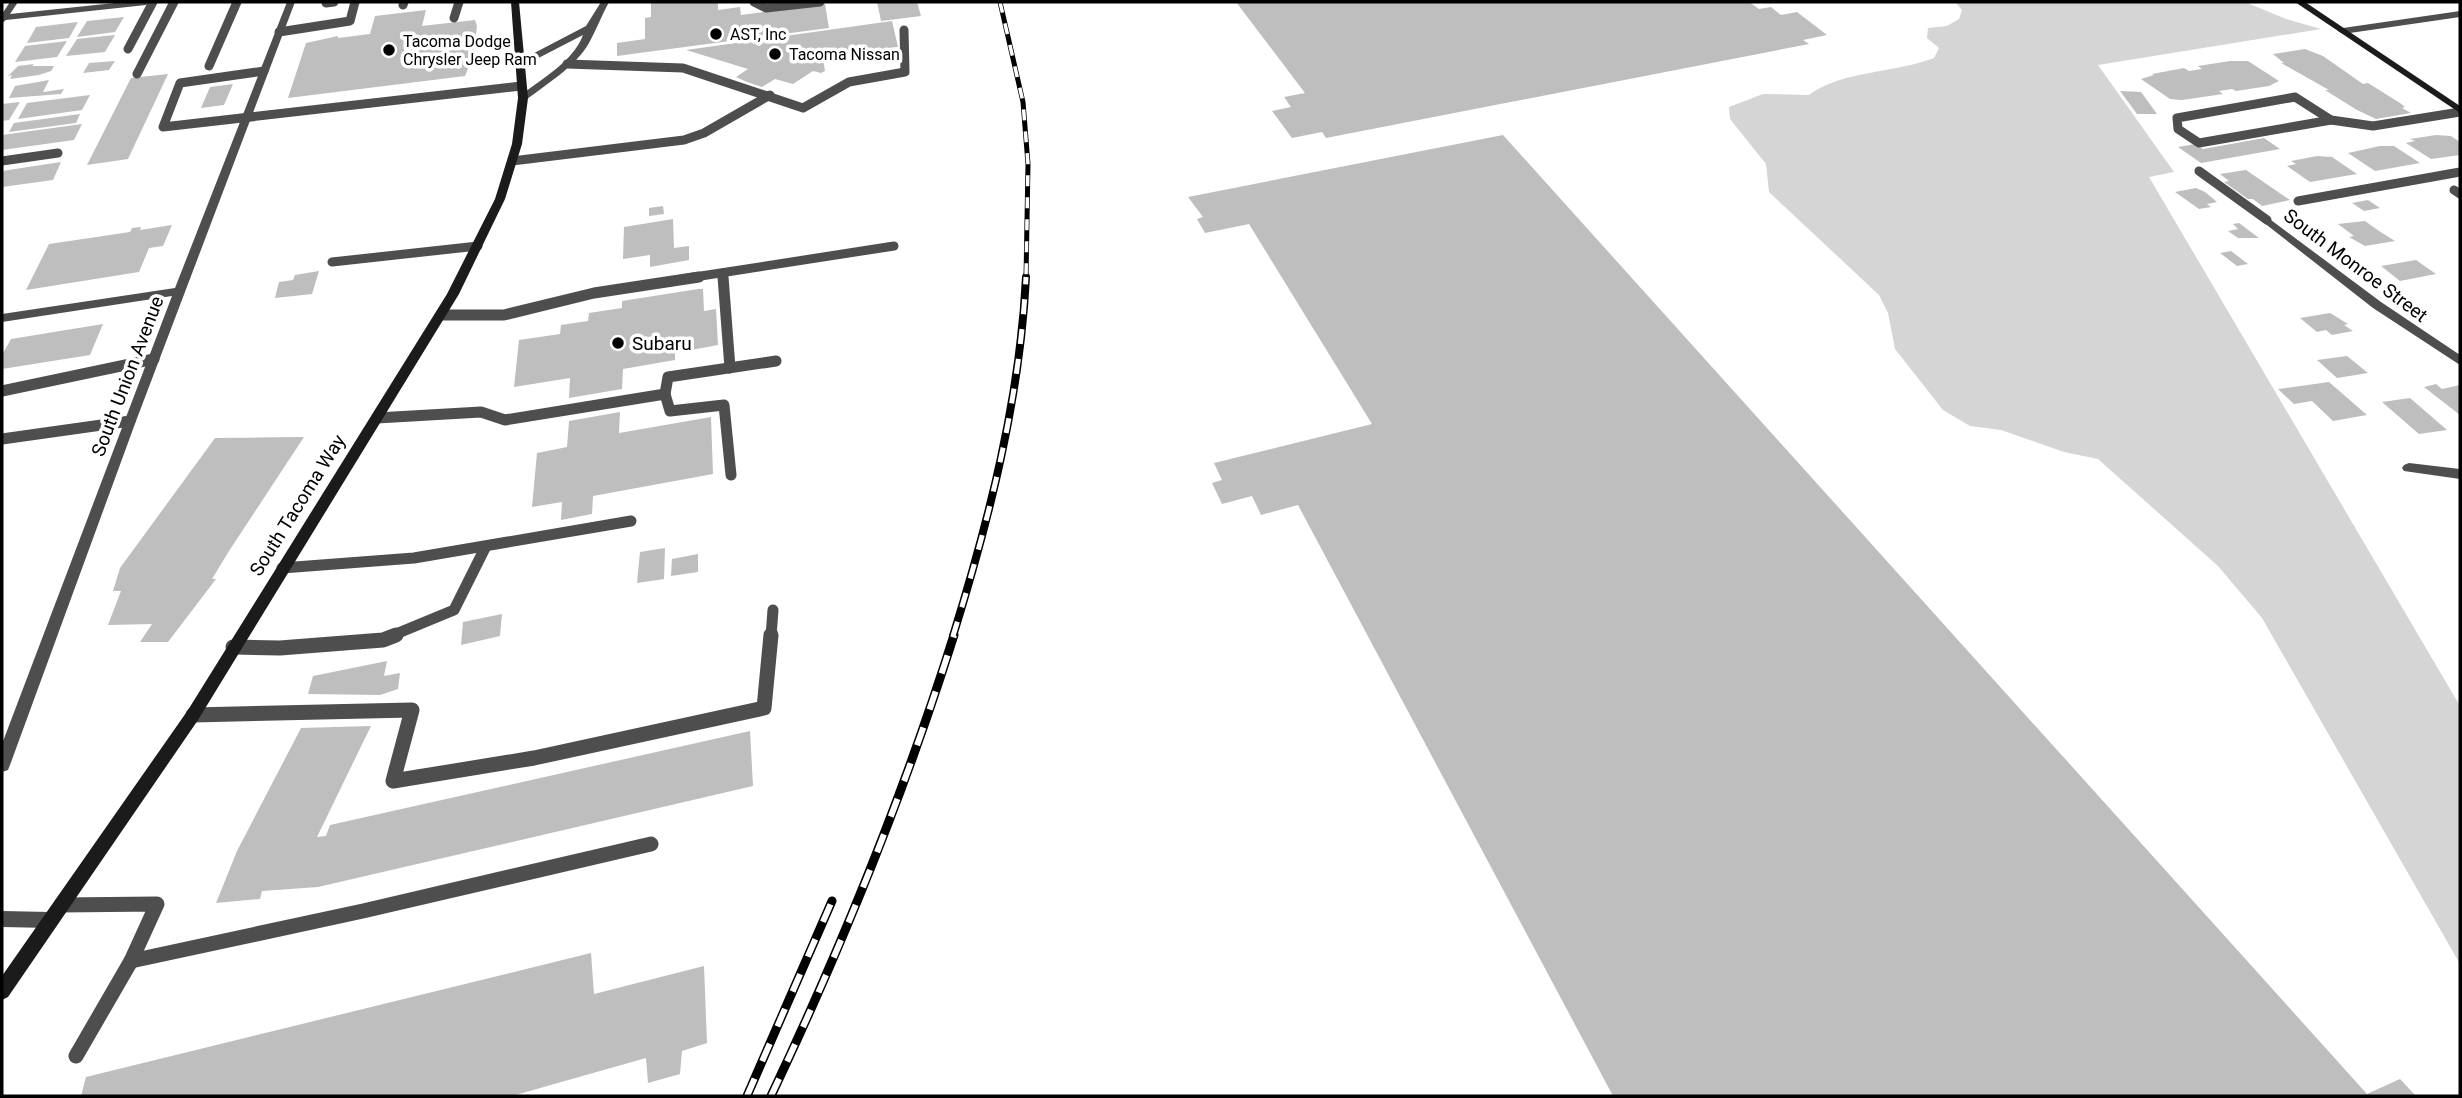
<svg xmlns="http://www.w3.org/2000/svg" width="2462" height="1098" viewBox="0 0 2462 1098" font-family="Roboto,sans-serif">
	<rect width="100%" height="100%" fill="#fff"/>
	<path fill="#d5d5d5" d="M1955,2H2245L2286,19L2321,29L2098,65L2174,172L2149,177L2460,706V964L2262,618L2218,566L2098,459L2064,452L2001,430L1970,426L1943,410L1895,349L1888,313L1879,295L1769,192L1766,164L1730,119L1729,107L1763,94L1809,95C1840,71 1895,73 1934,58L1939,48L1927,38L1928,28L1947,26L1959,19L1962,10Z"/>
	<g fill="#bebebe">
		<polygon points="651,2 718,2 718,10 740,7 741,15 825,4 829,28 617,56 617,43 645,39 645,18 651,17"/>
		<polygon points="877,2 917,2 921,16 881,21"/>
		<polygon points="1236,2 1749,2 1759,9 1771,7 1781,15 1797,12 1827,35 1803,40 1809,44 1326,138 1322,132 1292,138 1272,111 1291,107 1284,97 1305,93"/>
		<polygon points="426,10 422,26 475,20 477,26 473,57 465,76 288,98 306,43 338,36 338,38 370,34 375,16"/>
		<polygon points="124,17 115,32 77,37 87,21"/>
		<polygon points="892,21 898,47 823,58 825,71 821,73 813,71 793,84 775,79 762,87 747,82 736,77 748,69 686,50"/>
		<polygon points="78,22 69,38 27,43 36,27"/>
		<polygon points="115,35 105,52 66,56 77,39"/>
		<polygon points="67,41 57,57 15,62 25,46"/>
		<polygon points="2305,49 2323,56 2363,84 2368,83 2400,103 2405,107 2402,108 2411,113 2376,119 2357,110 2325,90 2329,90 2281,63 2284,63 2273,54"/>
		<polygon points="115,61 109,70 83,73 89,63"/>
		<polygon points="2230,61 2248,61 2279,81 2269,86 2236,91 2232,89 2219,91 2223,94 2182,100 2170,99 2141,79 2154,75 2152,74 2184,68 2189,71 2202,69 2198,66"/>
		<polygon points="34,64 32,66 54,66 51,71 39,75 10,79 12,75 8,76 18,66"/>
		<polygon points="168,74 128,159 87,165 131,78"/>
		<polygon points="49,80 43,92 64,89 61,94 9,98 15,86"/>
		<polygon points="233,84 224,105 201,108 210,87"/>
		<polygon points="2120,91 2141,92 2157,114 2137,114"/>
		<polygon points="90,95 82,110 18,119 27,103"/>
		<polygon points="20,102 9,120 2,121 2,104"/>
		<polygon points="80,114 76,123 9,132 14,123"/>
		<polygon points="82,124 74,140 2,150 2,135"/>
		<polygon points="1503,135 2367,1094 2400,1079 2416,1096 1613,1096 1298,505 1261,515 1252,496 1222,504 1212,483 1222,480 1214,463 1372,424 1249,224 1205,233 1197,219 1203,217 1188,197"/>
		<polygon points="2436,135 2451,136 2460,142 2460,155 2431,159 2406,143 2415,141 2410,139"/>
		<polygon points="2264,138 2280,149 2201,163 2178,147 2195,144 2203,149"/>
		<polygon points="2380,146 2394,146 2420,163 2375,171 2348,153"/>
		<polygon points="2317,156 2332,157 2357,174 2310,182 2287,166 2296,164 2291,161"/>
		<polygon points="61,162 53,180 2,187 2,171"/>
		<polygon points="2246,170 2290,200 2262,206 2253,199 2248,199 2224,182 2229,181 2220,174"/>
		<polygon points="2196,188 2205,192 2217,202 2207,204 2211,207 2199,209 2175,192"/>
		<polygon points="2368,200 2380,208 2364,211 2352,203"/>
		<polygon points="663,206 664,214 649,216 649,208"/>
		<polygon points="673,219 674,248 689,246 689,260 650,267 650,255 623,259 624,227"/>
		<polygon points="2365,221 2379,231 2395,241 2365,246 2349,237 2354,236 2338,224"/>
		<polygon points="2239,223 2259,238 2238,238 2228,231 2238,229 2233,224"/>
		<polygon points="172,225 163,246 149,248 139,272 26,290 49,244 130,232 132,228 141,227 140,230"/>
		<polygon points="2231,251 2248,264 2237,266 2220,253"/>
		<polygon points="2416,260 2436,274 2400,281 2381,266"/>
		<polygon points="319,271 312,294 275,298 279,282 293,280 295,275"/>
		<polygon points="698,289 703,289 704,311 716,309 718,345 675,353 675,360 623,369 622,389 569,398 570,378 514,387 519,340 560,334 561,325 588,321 589,313 622,308 622,301"/>
		<polygon points="2330,313 2348,324 2344,325 2353,331 2332,335 2326,330 2317,332 2300,318"/>
		<polygon points="103,324 90,355 2,369 2,355 11,339"/>
		<polygon points="2347,356 2368,373 2337,378 2317,360"/>
		<polygon points="2329,382 2367,415 2333,421 2312,401 2294,404 2278,389"/>
		<polygon points="2436,384 2442,389 2460,385 2460,415 2424,387"/>
		<polygon points="2410,398 2447,430 2419,434 2382,402"/>
		<polygon points="620,412 619,433 711,417 713,474 593,496 592,514 561,520 562,502 532,507 537,453 567,447 569,421"/>
		<polygon points="304,437 229,551 212,579 216,579 168,642 140,642 152,624 108,625 121,591 113,591 120,568 215,438"/>
		<polygon points="665,548 664,579 637,583 640,552"/>
		<polygon points="698,554 698,572 671,576 672,559"/>
		<polygon points="502,614 500,636 461,645 463,622"/>
		<polygon points="387,661 384,676 400,673 398,689 380,695 308,694 313,676"/>
		<polygon points="371,726 317,837 326,836 330,825 750,731 753,786 318,887 262,891 260,899 216,903 237,851 301,728"/>
		<polygon points="591,953 594,994 704,966 707,1043 682,1051 680,1074 648,1083 646,1058 512,1096 81,1096 86,1077"/>
	</g>
	<g fill="none" stroke-linecap="round" stroke-linejoin="round">
		<g stroke="#4e4e4e" stroke-width="9">
			<polyline points="754,2 766,8 820,2"/>
			<polyline points="326,3 334,2"/>
			<polyline points="403,5 404,2"/>
			<polyline points="454,18 459,2"/>
			<polyline points="279,32 350,21 355,2"/>
			<polyline points="128,49 153,2"/>
			<polyline points="567,64 683,68 803,108 849,82 905,72 904,30"/>
			<polyline points="209,66 237,2"/>
			<polyline points="264,71 180,83 163,127 521,86"/>
			<polyline points="137,74 174,2"/>
			<polygon points="2295,97 2331,120 2199,143 2178,129 2177,118"/>
			<polyline points="2331,120 2373,126 2460,112"/>
			<polyline points="2,161 58,153"/>
			<polyline points="512,161 684,140 704,133 770,95"/>
			<polyline points="2199,171 2267,220"/>
			<polyline points="2454,190 2460,194"/>
			<polyline points="2298,201 2460,172"/>
			<polyline points="332,262 478,246"/>
			<polyline points="723,273 723,278"/>
			<polyline points="688,278 894,246"/>
		</g>
		<g stroke="#4e4e4e" stroke-width="11">
			<polyline points="723,277 730,368"/>
			<polyline points="441,315 504,315 594,293 699,277"/>
			<polyline points="2,391 154,359"/>
			<polyline points="665,394 670,411 724,405 731,475"/>
			<polyline points="377,418 481,412 505,420 665,394 668,377 776,361"/>
			<polyline points="2,439 130,421"/>
			<polyline points="282,568 414,558 631,521"/>
			<polyline points="391,636 454,610 485,548"/>
			<polyline points="771,636 773,610"/>
		</g>
		<g stroke="#4e4e4e" stroke-width="15">
			<polyline points="233,647 280,648 383,640 396,635"/>
			<polyline points="193,715 412,710 393,781 534,758 764,708 771,635"/>
			<polyline points="61,905 157,904 131,961 76,1056"/>
			<polyline points="131,961 363,911 651,844"/>
		</g>
		<g fill="#4e4e4e" fill-rule="evenodd">
			<polygon points="10,2 18,2 10,14 124,2 150,2 146,5 6,20 2,23 2,14"/>
			<polygon points="287,2 295,2 136,421 10,765 8,770 2,772 2,744 172,296 2,322 2,314 175,288"/>
			<polygon points="2460,11 2460,17 2343,34 2338,31 2343,28"/>
			<polygon points="2267,217 2381,302 2460,355 2460,365 2373,308 2263,222 2263,218"/>
			<polygon points="2409,463 2460,469 2460,479 2404,471 2402,468 2404,465"/>
		</g>
		<g fill="#4e4e4e" fill-rule="evenodd">
			<path d="M601,2H609C602,15 596,30 589,43C575,67 548,83 526,100H520V96C541,79 573,62 583,35L523,66H517V62L586,26Z"/>
			<polygon points="2,911 50,912 56,914 59,920 56,926 50,928 2,927"/>
		</g>
		<g fill="#1b1b1b" fill-rule="evenodd">
			<polygon points="511,2 519,2 528,98 522,144 505,199 459,294 198,720 8,997 2,1000 2,976 188,710 447,294 495,199 512,144 518,98"/>
			<polygon points="2295,2 2305,2 2460,106 2460,113"/>
		</g>
		<g stroke="#000" stroke-width="5">
			<polyline id="rail-far2" points="1000,2 1023,102 1028,164 1026,278"/>
		</g>
		<g stroke="#000" stroke-width="8">
			<path id="rail-far1" d="M953,636C989,520 1020,399 1026,277"/>
		</g>
		<g stroke="#000" stroke-width="9">
			<g id="rail">
				<polyline points="747,1096 832,901"/>
				<path d="M771,1096C842,946 904,794 954,635"/>
			</g>
		</g>
		<use href="#rail-far2" stroke="#fff" stroke-width="3.5" stroke-dasharray="11" stroke-linecap="butt"/>
		<use href="#rail-far1" stroke="#fff" stroke-width="5" stroke-dasharray="15" stroke-linecap="butt"/>
		<use href="#rail" stroke="#fff" stroke-width="6" stroke-dasharray="19" stroke-linecap="butt"/>
	</g>
	<g fill="#000" stroke="#fff" stroke-width="2.5">
		<circle cx="716" cy="34" r="7"/>
		<circle cx="389" cy="50" r="7"/>
		<circle cx="775" cy="54" r="7"/>
		<circle cx="618" cy="343" r="7"/>
	</g>
	<g text-anchor="middle" stroke-width="7" stroke-linejoin="round" paint-order="stroke">
		<g font-size="16" fill="#000" stroke="#fff" text-anchor="start">
			<text x="730" y="40">AST, Inc</text>
			<text x="403" y="47">Tacoma Dodge<tspan x="403" dy="18">Chrysler Jeep Ram</tspan></text>
			<text x="789" y="60">Tacoma Nissan</text>
		</g>
		<g font-size="19" fill="#000" stroke="#fff">
			<text transform="translate(2356 265) rotate(37)" y="7">South Monroe Street</text>
			<text transform="translate(127 376) rotate(-69)" y="7">South Union Avenue</text>
			<text transform="translate(297 505) rotate(-58)" y="7">South Tacoma Way</text>
		</g>
		<g font-size="19" fill="#000" stroke="#fff" text-anchor="start">
			<text x="632" y="350">Subaru</text>
		</g>
	</g>
	<rect width="2462" height="1098" fill="none" stroke="#000000" stroke-width="7"/>
</svg>
